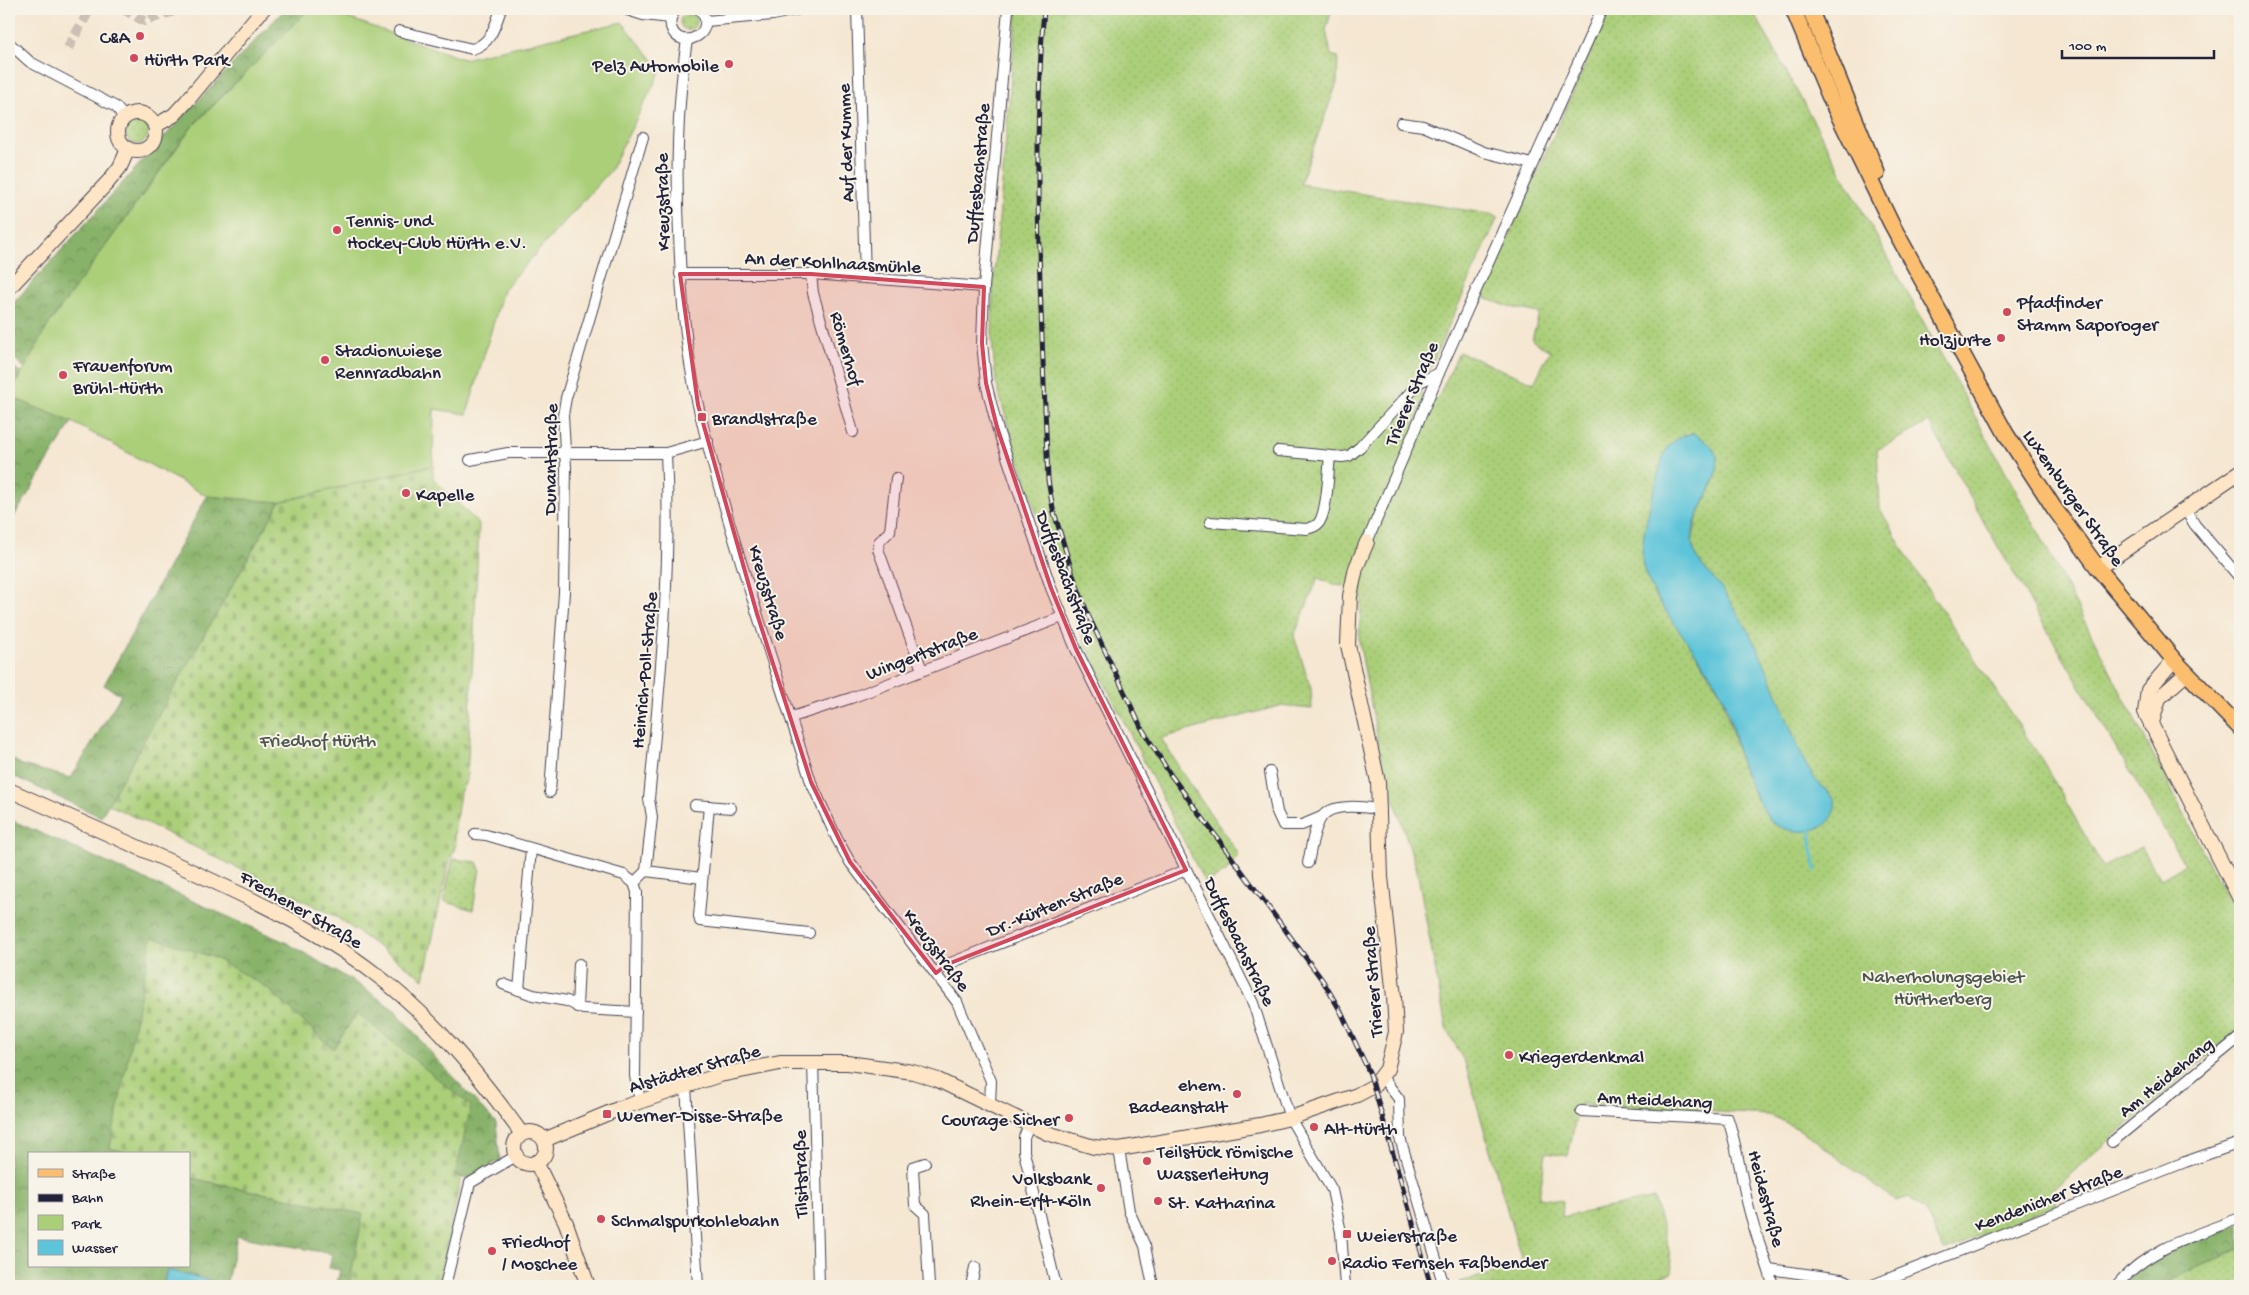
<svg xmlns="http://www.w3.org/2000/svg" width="2249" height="1295" viewBox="0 0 2249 1295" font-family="'Gochi Hand',sans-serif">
	<defs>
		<pattern id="green-dots" width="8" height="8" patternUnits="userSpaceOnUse" patternTransform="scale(1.25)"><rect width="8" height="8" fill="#abcf79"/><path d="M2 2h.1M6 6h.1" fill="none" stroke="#93b16a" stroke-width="1.8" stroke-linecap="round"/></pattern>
		<pattern id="forest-crowns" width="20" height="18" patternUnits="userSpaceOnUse" patternTransform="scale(1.25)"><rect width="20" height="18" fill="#88b269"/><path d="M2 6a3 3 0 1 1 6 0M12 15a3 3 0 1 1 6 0" fill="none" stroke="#6f9058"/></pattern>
		<pattern id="cemetery-stones" width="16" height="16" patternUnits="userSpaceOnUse" patternTransform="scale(1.25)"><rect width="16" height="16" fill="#abcf79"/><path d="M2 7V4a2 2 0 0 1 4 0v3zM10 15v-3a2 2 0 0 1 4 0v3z" fill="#93b16a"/></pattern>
	</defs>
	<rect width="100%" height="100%" fill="#f7f3e8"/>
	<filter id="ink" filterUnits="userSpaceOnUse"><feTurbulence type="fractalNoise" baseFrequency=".02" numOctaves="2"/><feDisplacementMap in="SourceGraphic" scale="10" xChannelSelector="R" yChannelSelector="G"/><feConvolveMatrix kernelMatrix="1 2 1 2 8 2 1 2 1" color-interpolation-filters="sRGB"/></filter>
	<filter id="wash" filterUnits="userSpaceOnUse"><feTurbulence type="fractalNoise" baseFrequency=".0096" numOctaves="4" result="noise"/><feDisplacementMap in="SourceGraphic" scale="20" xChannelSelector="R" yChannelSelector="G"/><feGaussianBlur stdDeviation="1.12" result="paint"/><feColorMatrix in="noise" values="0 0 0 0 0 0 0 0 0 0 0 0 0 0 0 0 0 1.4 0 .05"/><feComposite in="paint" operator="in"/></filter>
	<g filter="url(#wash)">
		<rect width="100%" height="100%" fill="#f5e7d1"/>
		<g fill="url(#green-dots)" stroke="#66785a" fill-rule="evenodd">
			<path d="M1017,9H1332L1326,30L1331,55L1338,57L1337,83L1300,184L1490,214L1498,217L1419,392L1437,400L1459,352L1534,383L1550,351L1532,340L1539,313L1510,307L1482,297L1610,9H1752L2040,535L2240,923V1028L2051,1191L2057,1205L1944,1251L1925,1211L1909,1197L1896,1201C1882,1190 1866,1180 1852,1169C1821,1145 1806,1129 1768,1115L1579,1104L1568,1156L1546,1153L1539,1198L1563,1201L1562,1217L1654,1198L1668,1246L1673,1273L1619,1286H1462L1460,1282L1523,1265L1465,1063L1446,1028L1417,870L1382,762L1359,641L1362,588L1334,585L1318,578L1294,636L1311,689L1312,709L1279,706L1161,738L1188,782L1239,854L1226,872L1205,883L1086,646L1041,527L1009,429L996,382L992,341L993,289ZM1929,422L1986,526L2185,865L2161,879L2141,847L2103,867L2042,760L1912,565L1880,509L1877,450ZM1718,465L1715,480L1697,517L1692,544L1696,558L1720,586L1804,761L1813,777L1835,800L1774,825L1757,799L1743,770L1721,693L1681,630L1653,593Z"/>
			<circle cx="688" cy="22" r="8"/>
			<circle cx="137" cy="133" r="11"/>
			<polygon points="453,859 477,862 480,869 473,910 443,901"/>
			<polygon points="2240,1249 2240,1286 2201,1286 2202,1284 2192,1280 2189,1286 2159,1286 2191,1270"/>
		</g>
		<g fill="url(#forest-crowns)" stroke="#556a52">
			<polygon points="285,9 309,9 192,126 49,324 25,368 9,354 9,308 164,137"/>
			<polygon points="9,363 21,373 9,396 72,422 9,525"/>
			<polygon points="207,496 280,502 101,817 9,774 9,757 22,765 71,778 121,695 104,685"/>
			<polygon points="9,819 287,943 361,986 396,1011 438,1061 496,1123 500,1160 467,1179 455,1176 357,1013 333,1049 266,987 110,1148 132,1154 29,1154 29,1266 189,1266 190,1178 364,1214 349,1286 336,1286 340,1270 329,1268 332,1254 237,1236 226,1286 212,1286 213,1281 167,1270 163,1286 9,1286"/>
			<path d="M2240,1224V1249L2191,1270L2159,1286H2122C2144,1254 2205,1238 2240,1224Z"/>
		</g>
		<g fill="url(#cemetery-stones)" stroke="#66785a">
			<polygon points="433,465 433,478 479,524 467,780 460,792 454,835 456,844 447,869 424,979 335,916 108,804 280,502"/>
			<polygon points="152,937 215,958 266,987 333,1049 357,1013 471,1106 455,1176 461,1176 439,1286 349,1286 363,1214 191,1178 189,1183 189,1154 132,1154 110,1148"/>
		</g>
		<polygon fill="#abcf79" stroke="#66785a" points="309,9 323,9 463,59 622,22 661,70 610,171 503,290 467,414 434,409 433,465 280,502 207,496 72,422 9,396 49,324 192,127"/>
		<g fill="#5dc4d9" stroke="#40738a">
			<path d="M1693,433C1752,462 1685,505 1693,546C1696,563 1710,573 1720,586C1733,605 1747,627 1757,648C1775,685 1788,724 1804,761L1813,777L1835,800C1835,805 1835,812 1833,816C1821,837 1783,835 1769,819C1760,803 1749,786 1743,768C1734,744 1732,715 1720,691C1703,655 1643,594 1642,558C1642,534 1650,506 1656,483C1663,456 1663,441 1693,433Z"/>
			<polygon points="167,1270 213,1281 212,1286 163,1286"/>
		</g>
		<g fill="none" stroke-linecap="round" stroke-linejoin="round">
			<polyline stroke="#5dc4d9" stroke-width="3" points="1811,831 1811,843 1816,870"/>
		</g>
	</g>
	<g filter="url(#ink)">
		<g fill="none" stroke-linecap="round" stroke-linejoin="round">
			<g stroke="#cbc0b3" stroke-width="10" stroke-dasharray="10 5" stroke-linecap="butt">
				<polyline points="123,9 144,21 180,9"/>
				<polyline points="68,48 90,9"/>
			</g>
			<g stroke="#424052" stroke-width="12">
				<g id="street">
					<polyline points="624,9 643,15 671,18"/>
					<path d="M677,9C672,14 669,20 671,27C679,54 721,32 699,9"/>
					<polyline points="857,9 865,277"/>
					<polyline points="1008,9 984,287 982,343 986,383 997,427 1051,588 1076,649 1253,1003 1290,1118 1332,1190 1341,1232 1345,1286"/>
					<polyline points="706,21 773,15 800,9"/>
					<path d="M399,31L472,49C491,44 495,26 501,9"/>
					<path d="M687,40C677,104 676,169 679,234C681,292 685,349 698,405C728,533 772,657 811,782L837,839L850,862L957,1002L991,1081L990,1104"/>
					<polyline points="9,43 30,62 116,107 125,118"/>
					<polyline points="1401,123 1423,126 1484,152 1532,164"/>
					<polyline points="680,274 811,274 984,287"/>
					<polyline points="811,274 813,293 853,432"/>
					<polyline points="1278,451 1342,457 1349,456 1360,447 1420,382 1439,373"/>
					<polyline points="470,460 508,453 666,453 708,441"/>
					<polyline points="896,478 890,531 879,542 878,549 922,670"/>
					<polyline points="2185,509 2195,525 2240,578"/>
					<path d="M1210,522L1307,529C1312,527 1317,527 1320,521C1328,506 1328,473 1330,456"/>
					<polyline points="1367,542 1439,373 1602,9"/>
					<polyline points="792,717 851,698 1062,617"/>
					<polyline points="1270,772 1277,812 1283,825 1302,825 1321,817"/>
					<polyline points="550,792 564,592 566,467 563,415 566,398 643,137"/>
					<polyline points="695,805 731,808"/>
					<polyline points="709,806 699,916 700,921 809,933"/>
					<polyline points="475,834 486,835 624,875 634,883 637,892 635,1076 640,1101"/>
					<path d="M1308,863C1311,850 1313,830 1321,818C1331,802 1366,807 1381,810"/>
					<polyline points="646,871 702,878"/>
					<path d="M634,883L646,871L652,817L649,799C660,683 672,569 666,453"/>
					<polyline points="936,973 948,964 1186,870"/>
					<polyline points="503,984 533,995 567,1001 583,1009 636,1012"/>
					<polyline points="519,990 531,849"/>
					<polyline points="577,1007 579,964"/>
					<polyline points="813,1061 819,1286"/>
					<polyline points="1382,1077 1399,1099 1400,1138 1444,1286"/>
					<polyline points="686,1086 698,1286"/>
					<path d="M1581,1111L1728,1119C1739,1153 1742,1187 1752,1220C1758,1243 1768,1263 1773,1286"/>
					<polyline points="1029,1125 1024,1137 1024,1152 1056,1286"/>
					<polyline points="2112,1142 2240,1037"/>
					<polyline points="1119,1149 1129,1211 1145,1246 1153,1286"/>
					<polyline points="925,1163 913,1167 915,1205 925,1214 929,1286"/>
					<polyline points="1769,1269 1841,1279 1847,1281 1851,1286"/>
					<polyline points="445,1286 470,1183 516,1156"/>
					<polyline points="971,1286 975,1267"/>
					<polyline points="1870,1286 2185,1162 2240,1143"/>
					<path d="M2116,1286C2147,1248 2196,1235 2240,1218"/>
				</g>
			</g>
			<g stroke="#424052" stroke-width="16">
				<g id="secondary">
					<circle cx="137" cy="132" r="19"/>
					<polyline points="155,126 174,115 186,102 263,9"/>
					<polyline points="9,288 108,182 120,167 128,149"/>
					<polyline points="2098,568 2240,472"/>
					<polyline points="2174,660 2148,690 2145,712 2240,899"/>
					<polyline points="2151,726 2159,698 2187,673"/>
					<path d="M9,790C65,815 122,840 178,865C246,896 314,927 374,973C433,1017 479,1075 522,1134"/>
					<circle cx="530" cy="1148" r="16"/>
					<polyline points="544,1140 618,1109 686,1086 720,1075 780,1063 848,1063 913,1072 938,1080 1047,1133 1094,1147 1119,1149 1260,1125 1290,1118 1357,1095 1374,1086 1387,1069 1396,1032 1394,997 1381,877 1378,782 1348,645 1350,596 1356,568 1367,542"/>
					<polyline points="536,1162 566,1223 588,1286"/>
				</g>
			</g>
			<g stroke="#424052" stroke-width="18">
				<g id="primary">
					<polyline points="1793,9 1831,100 1891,223 2006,434 2054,508 2098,568 2174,660 2240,728"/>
					<polyline points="1810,9 1877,173"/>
				</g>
			</g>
			<use href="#street" stroke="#fff" stroke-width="10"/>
			<use href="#secondary" stroke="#fde5c5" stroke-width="14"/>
			<use href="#primary" stroke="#fbbe6e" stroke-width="15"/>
			<g stroke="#22223b" stroke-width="5">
				<path id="rail" d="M1044,9C1031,166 1042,323 1048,480L1053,509L1074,578L1088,615L1141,727L1170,774L1323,981L1341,1012L1370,1074L1431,1286"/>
			</g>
			<use href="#rail" stroke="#f7f3e8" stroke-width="3" stroke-dasharray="9" stroke-linecap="butt"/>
		</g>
	</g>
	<path fill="#d1495b" fill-opacity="0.2" stroke="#d1495b" stroke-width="4" stroke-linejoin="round" d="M680,274H811L984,287L982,343L986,383L997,427L1051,588L1076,649L1186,870L948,964L936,973L850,862L811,782L757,614L698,405Z"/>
	<g fill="#d1495b" stroke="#f7f3e8" stroke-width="2">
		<circle cx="140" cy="36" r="5"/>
		<circle cx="134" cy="58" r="5"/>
		<circle cx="729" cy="64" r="5"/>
		<circle cx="337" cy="230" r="5"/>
		<circle cx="2007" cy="312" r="5"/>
		<circle cx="2001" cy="338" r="5"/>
		<circle cx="325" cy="360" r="5"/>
		<circle cx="63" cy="375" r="5"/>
		<rect x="697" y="412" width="10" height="10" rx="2.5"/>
		<circle cx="406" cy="493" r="5"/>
		<circle cx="1509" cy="1055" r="5"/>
		<circle cx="1237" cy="1094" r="5"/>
		<rect x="602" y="1109" width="10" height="10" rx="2.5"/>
		<circle cx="1069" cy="1118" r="5"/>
		<circle cx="1314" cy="1127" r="5"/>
		<circle cx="1147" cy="1161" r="5"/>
		<circle cx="1101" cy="1188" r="5"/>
		<circle cx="1158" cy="1201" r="5"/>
		<circle cx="601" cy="1219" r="5"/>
		<rect x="1342" y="1229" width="10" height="10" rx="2.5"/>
		<circle cx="492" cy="1251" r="5"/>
		<circle cx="1332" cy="1261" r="5"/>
	</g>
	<g text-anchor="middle" stroke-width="4" stroke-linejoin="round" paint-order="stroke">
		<g font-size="19" fill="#22223b" stroke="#f7f3e8" text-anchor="start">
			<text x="130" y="43" text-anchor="end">C&amp;A</text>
			<text x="144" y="65">Hürth Park</text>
			<text x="719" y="71" text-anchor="end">Pelz Automobile</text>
			<text x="347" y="226">Tennis- und<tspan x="347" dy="22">Hockey-Club Hürth e.V.</tspan></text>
			<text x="2017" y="308">Pfadfinder<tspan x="2017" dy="22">Stamm Saporoger</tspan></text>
			<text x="1991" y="345" text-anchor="end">Holzjurte</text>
			<text x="335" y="356">Stadionwiese<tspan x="335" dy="22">Rennradbahn</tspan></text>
			<text x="73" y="371">Frauenforum<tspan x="73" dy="22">Brühl-Hürth</tspan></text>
			<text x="712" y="424">Brandlstraße</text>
			<text x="416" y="500">Kapelle</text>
			<text x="1519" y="1062">Kriegerdenkmal</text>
			<text x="1227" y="1090" text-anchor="end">ehem.<tspan x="1227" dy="22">Badeanstalt</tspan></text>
			<text x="617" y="1121">Werner-Disse-Straße</text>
			<text x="1059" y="1125" text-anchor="end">Courage Sicher</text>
			<text x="1324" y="1134">Alt-Hürth</text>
			<text x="1157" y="1157">Teilstück römische<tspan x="1157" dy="22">Wasserleitung</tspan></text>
			<text x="1091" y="1184" text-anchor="end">Volksbank<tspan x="1091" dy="22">Rhein-Erft-Köln</tspan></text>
			<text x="1168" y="1208">St. Katharina</text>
			<text x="611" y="1226">Schmalspurkohlebahn</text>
			<text x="1357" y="1241">Weierstraße</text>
			<text x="502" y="1247">Friedhof<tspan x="502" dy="22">/ Moschee</tspan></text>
			<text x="1342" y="1268">Radio Fernseh Faßbender</text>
		</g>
		<g font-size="19" fill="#22223b" stroke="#f7f3e8">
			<text transform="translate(844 143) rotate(-92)" y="7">Auf der Kumme</text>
			<text transform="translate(976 173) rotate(-85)" y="7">Duffesbachstraße</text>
			<text transform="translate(661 202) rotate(-91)" y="7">Kreuzstraße</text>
			<text transform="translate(833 261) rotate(3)" y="7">An der Kohlhaasmühle</text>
			<text transform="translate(848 348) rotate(74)" y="7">Römerhof</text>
			<text transform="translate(1410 393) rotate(-67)" y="7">Trierer Straße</text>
			<text transform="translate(549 459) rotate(-89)" y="7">Dunantstraße</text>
			<text transform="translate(2075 497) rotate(55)" y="7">Luxemburger Straße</text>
			<text transform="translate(1068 577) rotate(69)" y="7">Duffesbachstraße</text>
			<text transform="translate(770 592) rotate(73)" y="7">Kreuzstraße</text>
			<text transform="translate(921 652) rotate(-21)" y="7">Wingertstraße</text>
			<text transform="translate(643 670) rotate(-85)" y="7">Heinrich-Poll-Straße</text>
			<text transform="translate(1054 903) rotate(-22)" y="7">Dr.-Kürten-Straße</text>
			<text transform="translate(302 908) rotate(30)" y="7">Frechener Straße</text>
			<text transform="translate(1241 941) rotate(64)" y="7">Duffesbachstraße</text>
			<text transform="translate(938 949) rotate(53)" y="7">Kreuzstraße</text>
			<text transform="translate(1371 982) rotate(-94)" y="7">Trierer Straße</text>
			<text transform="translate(694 1067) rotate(-16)" y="7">Alstädter Straße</text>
			<text transform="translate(2165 1076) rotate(-39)" y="7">Am Heidehang</text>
			<text transform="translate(1655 1098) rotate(3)" y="7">Am Heidehang</text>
			<text transform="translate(799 1174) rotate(-91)" y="7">Tilsitstraße</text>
			<text transform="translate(2048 1197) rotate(-21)" y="7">Kendenicher Straße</text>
			<text transform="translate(1768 1198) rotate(75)" y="7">Heidestraße</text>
		</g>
		<g font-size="19" fill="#4b564e" stroke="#f7f3e8">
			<text x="318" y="746">Friedhof Hürth</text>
			<text x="1943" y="982">Naherholungsgebiet<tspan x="1943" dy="22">Hürtherberg</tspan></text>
		</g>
	</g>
	<rect width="2249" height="1295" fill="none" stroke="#f7f3e8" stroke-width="30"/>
	<rect x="28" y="1152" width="162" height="115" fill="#f7f3e8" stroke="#a29fa3"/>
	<rect x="38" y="1169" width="25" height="8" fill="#fbbe6e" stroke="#a29fa3"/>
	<text x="72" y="1178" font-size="15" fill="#22223b">Straße</text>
	<rect x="38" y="1194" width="25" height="8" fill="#22223b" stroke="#a29fa3"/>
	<text x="72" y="1202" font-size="15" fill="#22223b">Bahn</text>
	<rect x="38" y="1215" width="25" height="15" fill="#abcf79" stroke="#a29fa3"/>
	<text x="72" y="1228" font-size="15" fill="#22223b">Park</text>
	<rect x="38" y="1240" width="25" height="15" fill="#5dc4d9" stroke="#a29fa3"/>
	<text x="72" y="1252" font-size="15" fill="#22223b">Wasser</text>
	<path d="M2062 50v8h152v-8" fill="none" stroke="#22223b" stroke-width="2.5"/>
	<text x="2069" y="50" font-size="15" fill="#22223b" stroke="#f7f3e8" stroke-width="4" paint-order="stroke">100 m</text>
</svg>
